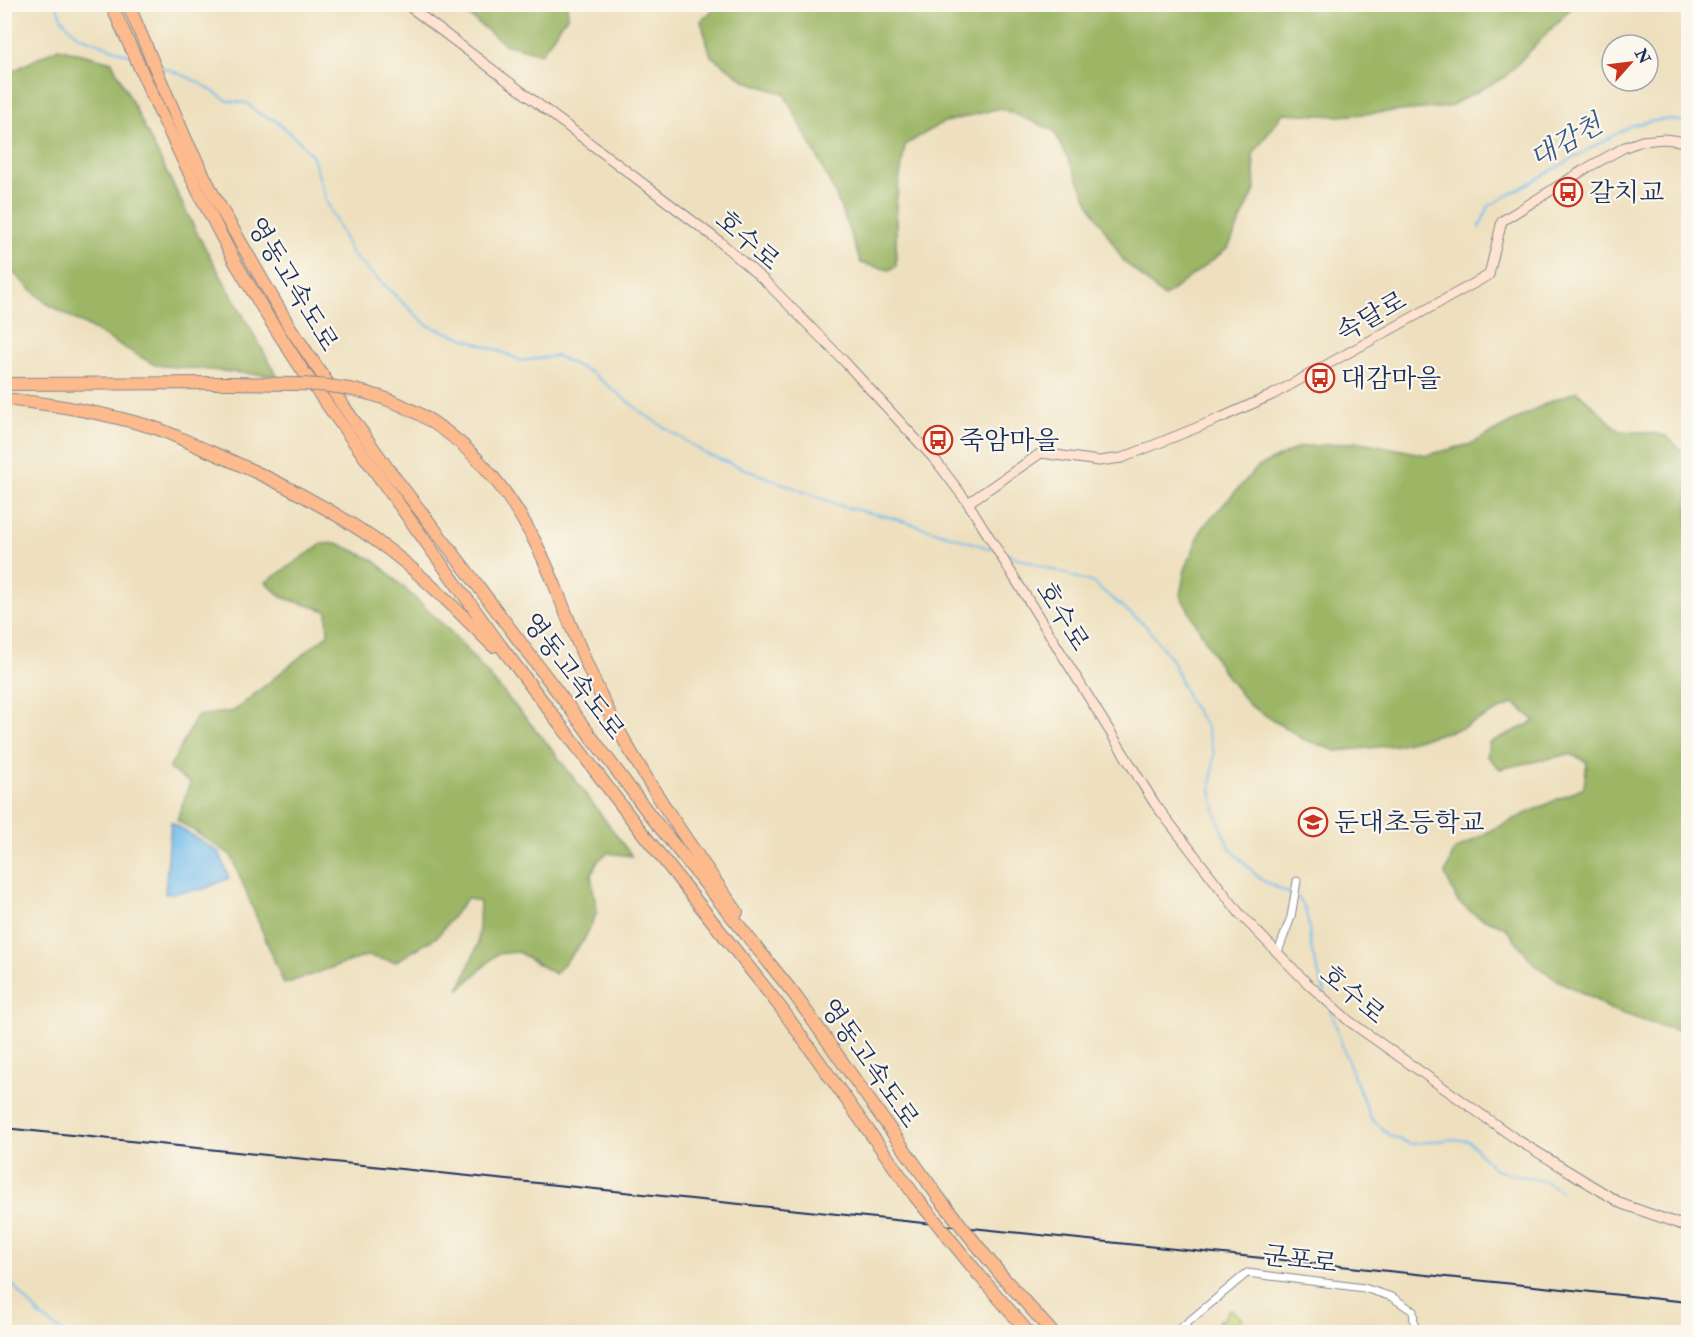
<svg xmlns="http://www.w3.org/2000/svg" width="1693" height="1337" viewBox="0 0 1693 1337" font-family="'IM FELL Double Pica','Noto Serif KR',serif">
	<rect width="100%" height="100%" fill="#fbf7ec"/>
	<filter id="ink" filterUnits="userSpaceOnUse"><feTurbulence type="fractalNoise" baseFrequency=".0167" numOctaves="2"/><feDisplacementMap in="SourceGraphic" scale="12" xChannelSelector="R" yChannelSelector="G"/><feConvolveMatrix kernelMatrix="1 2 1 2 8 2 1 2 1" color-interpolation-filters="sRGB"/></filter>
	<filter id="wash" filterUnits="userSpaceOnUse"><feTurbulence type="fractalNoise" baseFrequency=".008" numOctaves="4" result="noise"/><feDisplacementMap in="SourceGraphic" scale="24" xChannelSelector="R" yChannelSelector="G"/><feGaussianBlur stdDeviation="1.35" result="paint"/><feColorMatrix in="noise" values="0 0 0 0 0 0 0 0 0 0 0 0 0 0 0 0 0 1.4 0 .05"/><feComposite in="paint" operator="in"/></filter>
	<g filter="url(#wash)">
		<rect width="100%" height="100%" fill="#eee0be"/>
		<polygon fill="#c6d475" stroke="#70826a" stroke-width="1.5" points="1230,1310 1233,1311 1241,1318 1240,1330 1238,1332 1227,1332 1218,1322 1219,1320 1224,1319 1227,1312"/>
		<g fill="#9cb666" stroke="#5c7262" stroke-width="1.5">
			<polygon points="455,5 567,5 568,15 541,54 505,44"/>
			<polygon points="718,5 718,4 1574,5 1505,77 1448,107 1339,116 1283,113 1253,154 1255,190 1228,248 1164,297 1123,260 1091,207 1069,160 1053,130 1000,108 942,123 905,145 896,202 896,266 889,270 861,263 837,198 818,158 784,94 746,81 711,56 701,21"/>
			<polygon points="58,48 112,62 198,235 277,376 155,365 46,303 5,265 5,75"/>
			<polygon points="1577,391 1620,431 1652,433 1666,436 1688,456 1688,1032 1659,1026 1610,1009 1594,999 1559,981 1535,965 1505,927 1477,916 1458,902 1445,874 1454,851 1493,829 1584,787 1587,762 1570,754 1500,769 1487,756 1489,743 1535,721 1514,703 1462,728 1397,745 1337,751 1303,739 1249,705 1222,670 1180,595 1185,570 1202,528 1258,467 1299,447 1361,442 1427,455 1471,444 1551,401"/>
			<polygon points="337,543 374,560 452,633 548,744 632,856 607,853 598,861 591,875 597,912 584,940 555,974 518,952 497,954 459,990 478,944 480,902 467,898 437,937 395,962 366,956 284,984 231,855 177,820 190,783 169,769 197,716 234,711 328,634 327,611 281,597 266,582 322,544"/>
		</g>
		<polygon fill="#75bded" stroke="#4876a6" stroke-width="1.5" points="171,822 220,853 229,878 204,889 165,894"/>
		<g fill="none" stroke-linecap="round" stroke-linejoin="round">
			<g stroke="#75bded" stroke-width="2">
				<polyline points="56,4 62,19 77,35 129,55"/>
				<polyline points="160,66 197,81 228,101 247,103 259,114 275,120 298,140 313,157 326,200 352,255 427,325 499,351 522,361 556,356 592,373 645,415 706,454 844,507 893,518 992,549"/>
				<polyline points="1479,228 1489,206 1630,126 1646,122 1669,119 1688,123"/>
				<polyline points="1003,553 1093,583 1145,625 1172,660 1188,699 1206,726 1214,753 1211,789 1216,814 1229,847 1260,879 1292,895"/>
				<path d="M1297,897C1311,910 1308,935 1312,952C1316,966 1321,980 1325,994"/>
				<polyline points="1330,1008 1345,1054 1370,1117 1390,1136 1411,1144 1453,1139 1469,1141 1495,1170 1546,1182 1561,1191"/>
				<polyline points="4,1275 41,1317 63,1332"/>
			</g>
		</g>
	</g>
	<g filter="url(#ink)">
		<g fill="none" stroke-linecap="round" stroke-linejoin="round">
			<g stroke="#84888e" stroke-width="9">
				<g id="street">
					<polyline points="1278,952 1291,917 1297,881"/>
					<polyline points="1176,1332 1247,1273 1364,1288 1392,1297 1413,1311 1415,1332"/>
				</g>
			</g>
			<g stroke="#84888e" stroke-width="11">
				<g id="secondary">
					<polyline points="406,4 719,241 765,281 844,361 936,461 968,503 1155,804 1240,914 1306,982 1349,1021 1516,1139 1622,1204 1688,1227"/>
					<polyline points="968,503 1041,453 1099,461 1122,458 1218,419 1272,395 1489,275 1502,221 1587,168 1625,147 1642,141 1664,139 1688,142"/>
				</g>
			</g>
			<g stroke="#84888e" stroke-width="14">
				<g id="highway">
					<polyline points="111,4 160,112 199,193 235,262 268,317 303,371 500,645 637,826 781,1008 915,1196"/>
					<polyline points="128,4 187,142 215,198 289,326 342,404 388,469 466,570 650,815 794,994 939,1198"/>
					<polyline points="4,384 231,383"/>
					<path d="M4,399C54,404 104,413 152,427C172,433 191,444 211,452C274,479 334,509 389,550C427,579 460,613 493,646"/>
					<path d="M554,583C572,629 590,675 612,718C648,786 693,849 737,912"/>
					<polyline points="979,1275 1028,1332"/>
					<polyline points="1001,1275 1052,1332"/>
				</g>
			</g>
			<use href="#street" stroke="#fff" stroke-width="7"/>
			<use href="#secondary" stroke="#fee3d1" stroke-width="9"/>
			<use href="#highway" stroke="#fcba8d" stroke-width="12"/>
			<polyline stroke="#1b2f5e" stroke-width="2" points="4,1128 1688,1302"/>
			<g stroke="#84888e" stroke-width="14" stroke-linecap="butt">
				<g id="highway-bridge">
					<path d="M231,383C268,384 312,382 349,389C453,408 516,490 554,583"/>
					<polyline points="915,1196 979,1275"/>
					<polyline points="939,1198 1001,1275"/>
				</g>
			</g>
			<use href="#highway-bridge" stroke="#fcba8d" stroke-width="12"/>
		</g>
	</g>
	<defs>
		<g id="bus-ring" transform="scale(1.5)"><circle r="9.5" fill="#fbf7ec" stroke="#c8321e" stroke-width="1.5"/><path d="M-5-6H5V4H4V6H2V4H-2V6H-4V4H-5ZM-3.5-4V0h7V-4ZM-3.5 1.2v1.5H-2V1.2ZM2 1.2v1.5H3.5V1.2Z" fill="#c8321e"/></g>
		<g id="school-ring" transform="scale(1.5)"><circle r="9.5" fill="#fbf7ec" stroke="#c8321e" stroke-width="1.5"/><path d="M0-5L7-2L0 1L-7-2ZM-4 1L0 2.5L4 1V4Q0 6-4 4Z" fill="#c8321e"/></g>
	</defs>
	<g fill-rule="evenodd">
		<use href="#bus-ring" x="1568" y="192"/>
		<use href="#bus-ring" x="1320" y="378"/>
		<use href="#bus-ring" x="938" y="440"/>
		<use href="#school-ring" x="1313" y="822"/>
	</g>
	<g text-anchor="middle" stroke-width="4.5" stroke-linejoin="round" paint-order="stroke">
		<g font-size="26" fill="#1b2f5e" stroke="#fbf7ec" text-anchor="start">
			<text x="1589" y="201">갈치교</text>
			<text x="1341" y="387">대감마을</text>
			<text x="959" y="449">죽암마을</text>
			<text x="1334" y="831">둔대초등학교</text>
		</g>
		<g font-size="26" fill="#1b2f5e" stroke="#fbf7ec">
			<text transform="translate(748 240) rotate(41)" y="9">호수로</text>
			<text transform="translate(293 284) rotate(59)" y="9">영동고속도로</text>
			<text transform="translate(1371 316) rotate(-29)" y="9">속달로</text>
			<text transform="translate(1063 616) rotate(58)" y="9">호수로</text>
			<text transform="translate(574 676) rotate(53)" y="9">영동고속도로</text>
			<text transform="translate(1353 994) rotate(40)" y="9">호수로</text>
			<text transform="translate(870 1063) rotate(55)" y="9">영동고속도로</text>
			<text transform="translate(1300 1259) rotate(7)" y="9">군포로</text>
		</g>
		<g font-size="27" font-style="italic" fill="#365a89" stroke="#fbf7ec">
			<text transform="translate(1566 141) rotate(-30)" y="9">대감천</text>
		</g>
	</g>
	<rect width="1693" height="1337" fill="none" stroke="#fbf7ec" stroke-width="24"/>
	<g transform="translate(1630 63) rotate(62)"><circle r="28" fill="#fbf7ec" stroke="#a1a7b3" stroke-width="1.5"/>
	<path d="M0-4.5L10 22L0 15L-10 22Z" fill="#c8321e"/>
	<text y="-9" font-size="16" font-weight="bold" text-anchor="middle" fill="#1b2f5e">N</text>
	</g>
</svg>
